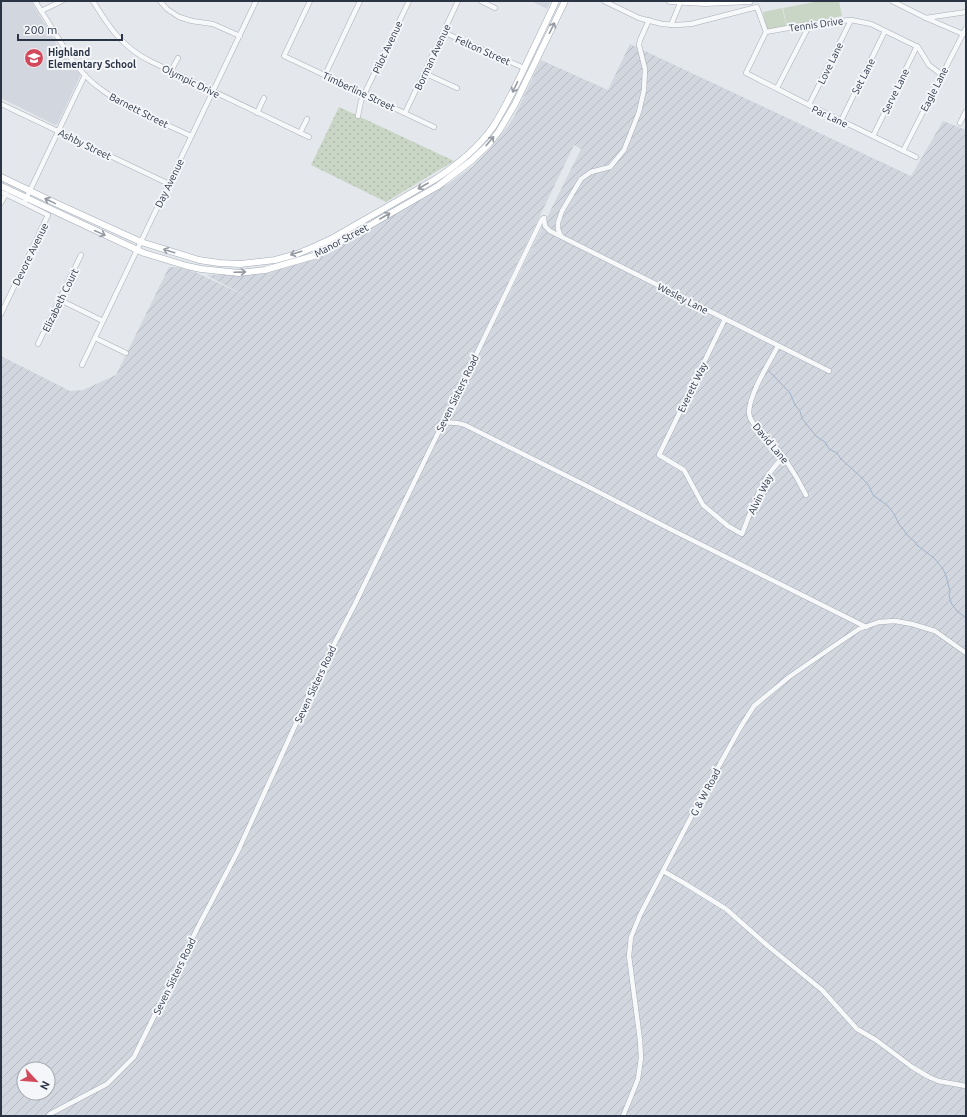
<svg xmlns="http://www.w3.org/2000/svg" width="967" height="1117" viewBox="0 0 967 1117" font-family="Ubuntu,sans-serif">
	<defs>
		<pattern id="industrial-furrows" width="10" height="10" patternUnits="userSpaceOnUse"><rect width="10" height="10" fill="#d2d6de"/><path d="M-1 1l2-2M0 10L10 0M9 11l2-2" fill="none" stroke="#b4b8c0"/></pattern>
		<pattern id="grass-dots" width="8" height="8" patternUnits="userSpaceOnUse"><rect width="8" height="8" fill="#c9d6c5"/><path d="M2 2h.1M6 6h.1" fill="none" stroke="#adb8ab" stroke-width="1.8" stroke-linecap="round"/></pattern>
	</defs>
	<rect width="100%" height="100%" fill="#e4e7ec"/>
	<g fill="#d2d6de">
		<polygon points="1,1 31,1 62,53 70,64 80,74 80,76 58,123 55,125 1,98"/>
		<polygon points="533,1 551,1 547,9 533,2"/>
	</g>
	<path fill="url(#industrial-furrows)" fill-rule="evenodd" d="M630,44L911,176L943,121L966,130V1116H1V356L70,391L83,390L116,375L169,267H177L195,272L248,297L206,275L260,274L321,255L380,215L448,184L473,166L492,147L508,126L515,115L541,60L608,90ZM574,145L581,149L458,397L454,395L483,334ZM24,1069H48V1093H24Z"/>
	<polygon fill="url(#grass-dots)" points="339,107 454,161 386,202 311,165"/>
	<g fill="#c9d6c5">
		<polygon points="819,1 839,1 840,6 836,7 840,6 842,16 787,27 783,8"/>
		<polygon points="782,8 787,28 767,31 765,22 771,21 765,22 763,12"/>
	</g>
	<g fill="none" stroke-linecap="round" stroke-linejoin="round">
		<polyline stroke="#9fb4cc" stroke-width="1" points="769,371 790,393 795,405 800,411 802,418 807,425 817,437 825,442 829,449 837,453 841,459 861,477 869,486 873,495 888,506 894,514 900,526 904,530 906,534 915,542 918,546 934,558 943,569 946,576 950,591 949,595 951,603 957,611 966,618"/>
		<g stroke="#a9aeb7" stroke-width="5.5">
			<g id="minor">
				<path d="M35,1L70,57C79,70 89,81 102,90C128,109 162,122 191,136"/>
				<path d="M93,1C109,27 122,47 150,61L309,137"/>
				<polyline points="160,1 167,9 179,17 192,21 213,24 240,36"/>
				<polyline points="310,1 284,56 434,127"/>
				<polyline points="481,1 495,8"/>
				<polyline points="604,1 639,18 662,24 676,25 691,24 757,7 766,32 746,73 809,105 916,157"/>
				<polyline points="892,1 926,18 963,34"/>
				<polyline points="41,11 62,1"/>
				<polyline points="926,18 966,12"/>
				<polyline points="671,25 681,1"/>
				<polyline points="443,32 524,68"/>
				<polyline points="766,32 810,24 851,20 871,24 918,47 929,65 942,75"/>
				<polyline points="171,71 178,58"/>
				<polyline points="424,73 457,88"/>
				<polyline points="325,75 360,1"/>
				<polyline points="777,88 810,24"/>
				<polyline points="1,104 169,184"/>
				<polyline points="809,105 851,20"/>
				<polyline points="257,113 264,98"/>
				<polyline points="405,113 458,1"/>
				<polyline points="358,116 361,101 409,1"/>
				<polyline points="841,121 885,31"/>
				<polyline points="960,123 966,111"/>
				<polyline points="300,133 307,119"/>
				<polyline points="873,136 917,46"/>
				<polyline points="903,151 966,28"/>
				<polyline points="1,192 24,203 85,75"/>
				<polyline points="1,203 6,194"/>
				<polyline points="544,218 545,226 550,231 829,371"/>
				<polyline points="561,236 558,229 558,223 562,211 581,179 591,172 610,167 624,150 639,112 644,90 645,69 639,45 640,40 649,20"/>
				<polyline points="60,300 103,321"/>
				<polyline points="1,314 48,215 24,203"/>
				<path d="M725,319L659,455L684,470L703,505L728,526L742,534C753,507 761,477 784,457"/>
				<polyline points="95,338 126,353"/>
				<polyline points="38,344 81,255"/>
				<path d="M778,346C769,363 749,394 749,413C750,424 760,429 767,437C783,454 795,473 806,495"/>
				<polyline points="82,365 256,1"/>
				<path d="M442,423C451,422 457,422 465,425L585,485L672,530L866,627"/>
				<polyline points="663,871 684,883 726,909 768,946 822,990 857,1029 876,1040 912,1067 929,1077 938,1081 966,1086"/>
				<polyline points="48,1116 50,1114 107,1084 134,1057 198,927 238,851 318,675 355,604 542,219 544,218"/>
				<polyline points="623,1116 628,1104 638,1079 641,1058 640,1040 629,956 631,937 640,915 700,800 740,728 754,706 789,677 828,650 859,629 879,622 895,621 912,624 935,631 966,653"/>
			</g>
		</g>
		<g stroke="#a3abb8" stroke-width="7">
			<g id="major">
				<polyline points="670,1 705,3 750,1"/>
				<path d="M1,177L51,201L141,242L199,260L219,263L240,264L275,260L297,254L316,246L331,239L434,180C456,166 478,148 493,127C504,110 513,91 522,73C533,49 545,25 556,1"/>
				<polyline points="1,186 144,253 187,266 201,269 239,273 265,270 317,255 334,246 438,186 471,161 489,144 499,131 515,104 565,1"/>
			</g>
		</g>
		<use href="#minor" stroke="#f7f8fa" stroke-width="4.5"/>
		<use href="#major" stroke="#fff" stroke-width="6"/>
	</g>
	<defs><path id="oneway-shaft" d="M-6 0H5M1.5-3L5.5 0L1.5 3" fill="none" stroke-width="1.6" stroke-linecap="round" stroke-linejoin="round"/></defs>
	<g stroke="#959aa2">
		<use href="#oneway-shaft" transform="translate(552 28) rotate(-64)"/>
		<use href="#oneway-shaft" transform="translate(515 87) rotate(116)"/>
		<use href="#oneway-shaft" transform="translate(490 141) rotate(-50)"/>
		<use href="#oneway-shaft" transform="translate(423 186) rotate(150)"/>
		<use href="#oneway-shaft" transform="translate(50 201) rotate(-154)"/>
		<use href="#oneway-shaft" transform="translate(385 216) rotate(-30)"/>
		<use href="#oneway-shaft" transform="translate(100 233) rotate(25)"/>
		<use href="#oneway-shaft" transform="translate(169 251) rotate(-162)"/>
		<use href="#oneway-shaft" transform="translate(296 253) rotate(162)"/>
		<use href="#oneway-shaft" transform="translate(240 272) rotate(-2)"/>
	</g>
	<defs>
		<g id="school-disc" transform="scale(1)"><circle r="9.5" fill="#d1495b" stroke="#f4f6f9"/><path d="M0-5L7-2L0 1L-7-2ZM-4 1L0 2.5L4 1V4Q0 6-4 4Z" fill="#fff"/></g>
	</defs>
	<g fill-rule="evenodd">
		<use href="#school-disc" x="34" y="58"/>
	</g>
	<g text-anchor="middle" stroke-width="4" stroke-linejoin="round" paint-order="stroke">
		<g font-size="10" fill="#2b3445" stroke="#f4f6f9">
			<text transform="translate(816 24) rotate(-8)" y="4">Tennis Drive</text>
			<text transform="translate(387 47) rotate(-65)" y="4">Pilot Avenue</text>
			<text transform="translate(483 50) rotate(24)" y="4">Felton Street</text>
			<text transform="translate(432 57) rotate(-65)" y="4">Borman Avenue</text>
			<text transform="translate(830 63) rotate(-64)" y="4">Love Lane</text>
			<text transform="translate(863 76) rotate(-63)" y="4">Set Lane</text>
			<text transform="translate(191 81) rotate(26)" y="4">Olympic Drive</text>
			<text transform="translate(934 89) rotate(-63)" y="4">Eagle Lane</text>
			<text transform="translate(359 91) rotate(25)" y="4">Timberline Street</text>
			<text transform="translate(895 91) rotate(-64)" y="4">Serve Lane</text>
			<text transform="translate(139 110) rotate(27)" y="4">Barnett Street</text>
			<text transform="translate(830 116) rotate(25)" y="4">Par Lane</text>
			<text transform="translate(85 144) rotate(26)" y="4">Ashby Street</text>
			<text transform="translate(169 183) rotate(-64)" y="4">Day Avenue</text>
			<text transform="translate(341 240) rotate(-28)" y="4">Manor Street</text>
			<text transform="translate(30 254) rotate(-64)" y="4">Devore Avenue</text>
			<text transform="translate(683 298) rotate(27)" y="4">Wesley Lane</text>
			<text transform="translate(60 300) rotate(-64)" y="4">Elizabeth Court</text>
			<text transform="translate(692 387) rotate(-64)" y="4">Everett Way</text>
			<text transform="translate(457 393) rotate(-64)" y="4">Seven Sisters Road</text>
			<text transform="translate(771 443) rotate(50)" y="4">David Lane</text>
			<text transform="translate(760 494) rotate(-64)" y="4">Alvin Way</text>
			<text transform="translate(315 684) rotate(-65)" y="4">Seven Sisters Road</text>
			<text transform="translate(705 792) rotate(-62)" y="4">G &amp; W Road</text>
			<text transform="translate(174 976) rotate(-64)" y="4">Seven Sisters Road</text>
		</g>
		<g font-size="10" font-weight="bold" fill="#2b3445" stroke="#f4f6f9" text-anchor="start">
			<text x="48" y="56">Highland<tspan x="48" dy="12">Elementary School</tspan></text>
		</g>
	</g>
	<rect width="967" height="1117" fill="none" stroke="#2b3445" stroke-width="4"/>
	<g transform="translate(36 1081) rotate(116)"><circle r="19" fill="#f4f6f9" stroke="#a4a8b1"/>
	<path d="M0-3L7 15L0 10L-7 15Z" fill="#d1495b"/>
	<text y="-6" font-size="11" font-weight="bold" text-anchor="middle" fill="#2b3445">N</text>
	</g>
	<path d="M18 34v6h104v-6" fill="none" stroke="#2b3445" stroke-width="2"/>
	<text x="24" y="34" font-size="12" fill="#2b3445" stroke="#f4f6f9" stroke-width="3" paint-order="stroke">200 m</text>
</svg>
